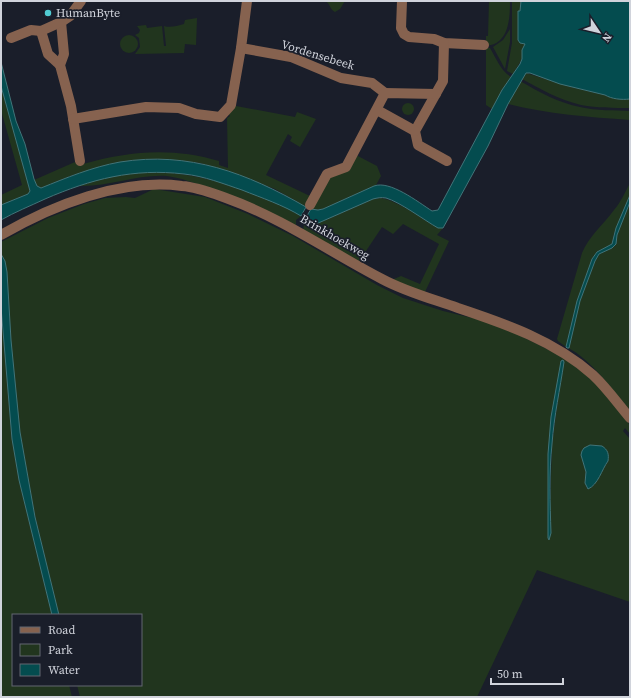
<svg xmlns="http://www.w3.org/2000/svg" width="631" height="698" viewBox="0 0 631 698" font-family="'Source Serif 4',serif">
	<rect width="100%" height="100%" fill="#1a1e2a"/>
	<g fill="#21351e" fill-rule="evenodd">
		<path d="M325,1H345L340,9L335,12C330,10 330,3 325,1Z"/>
		<path d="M489,1H510C510,19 509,44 486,46V36H488Z"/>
		<polygon points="512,1 521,1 520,11 518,11 518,40 519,42 525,44 522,50 522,59 513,74 507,71 512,43"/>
		<path d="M197,18L196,45L185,44L184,53L135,54L140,47L139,38L135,35L139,33L140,30L137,26L146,25L147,28L162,26L164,46H166L164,26C170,28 177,26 184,24L185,20Z"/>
		<polygon points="510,29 510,42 505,69 493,47 503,40"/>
		<circle cx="129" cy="44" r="9"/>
		<path d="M486,48H490C496,58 501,71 511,77L502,90L492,109L486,105Z"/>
		<path d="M526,73L571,87L605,95C612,99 621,99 630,99V108C614,108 597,108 581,105C560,100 540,89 522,79Z"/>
		<path d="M520,81C539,92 559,103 580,107C597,111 614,110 630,111V120C589,117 548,114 508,104Z"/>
		<polygon points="1,86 30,191 28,194 1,205 1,195 22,185 1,110"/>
		<circle cx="408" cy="109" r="6"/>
		<path d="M236,106L295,117L297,112L316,119L300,147L290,141L292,137L288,134L266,175L310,196L306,207L275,189L235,174L200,163L172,160L152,159L73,175L41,188L37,186L34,180L75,162L76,164L83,162V164C129,151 172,147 219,161V165L228,168L227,118L230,116L228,113Z"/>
		<polygon points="356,155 377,166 381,176 376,185 323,209 318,210 311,209 328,177"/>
		<path d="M136,172C187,168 258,190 301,216L296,220V227C267,214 238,200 208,188C195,183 181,178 167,176C138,174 108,187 79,186L100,179Z"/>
		<path d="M630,183V195L614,234L612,244L597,252L592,259L577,301L566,347L558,341L557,339L582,253C589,236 603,225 614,210C621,202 625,192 630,183Z"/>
		<path d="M154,189L205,197L248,214L293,236L377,285L403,298L443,311L468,317L485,320L505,328L563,357L593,379L630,425V434L625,428L623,431L630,439V602L537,570L477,697H80L77,685H141V615H59C44,554 28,494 20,432C13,379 9,325 7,272L5,261L1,254V242L48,218L84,204L105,198L126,197L135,198ZM563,361L552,444L550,510L548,539V454ZM588,446L608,461L593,486L587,488C584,482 586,477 586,471C585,464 580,458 582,451Z"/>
		<path d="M381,198C398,201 423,219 438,228H443L437,235L449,241L424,294L393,282L394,279L401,276L420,284L439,244L403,224L393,234L382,227L358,263L303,230L305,219L308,223L316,224L373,199Z"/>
		<path d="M630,202V410C614,392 590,358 568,348L580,301L595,261L599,254L612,248L616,244L617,235Z"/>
		<polygon points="1,307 12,439 19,480 52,615 13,615 13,685 69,685 72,697 1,697"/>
	</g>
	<g fill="#044c4f" stroke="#417479">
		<path d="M521,1H630V99C621,100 612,99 605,95L560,84L530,73H526L508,104L488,146L443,228H438C424,220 400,202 386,198C381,197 377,198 373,199L316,224H310L305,219L311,209L318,210L323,209L374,186C390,180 418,202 432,211L438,210L502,90L520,64L522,59V50L525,44L520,43L518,40V11H520Z"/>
		<path d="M1,62L16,121L25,144L34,179L37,186L41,188C66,178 92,167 120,162C189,151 247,173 306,207L301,216C283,205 262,198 242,190C224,184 204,176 184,174C134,168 91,179 45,199C30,206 15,212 1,220V205L28,194L30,191L1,86Z"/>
		<polygon points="630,195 630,202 617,235 616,244 612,248 599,254 595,261 580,301 569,348 567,348 566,347 577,301 592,259 597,252 612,244 616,228"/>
		<polygon points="1,254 5,261 7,272 11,340 20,432 35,517 59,615 52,615 19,480 12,439 1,307"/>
		<path d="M563,360L564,362C560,389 554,416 552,444C549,473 550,503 551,533L549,540L548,538V454L551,417L561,361Z"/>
		<path d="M590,445L602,446C608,450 609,454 608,461C602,469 598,485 588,489L585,483L586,472L581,455L582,451L584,448Z"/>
	</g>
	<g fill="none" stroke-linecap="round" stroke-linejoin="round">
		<g stroke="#86624f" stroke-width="10">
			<polyline points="247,1 241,48 291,57 341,78 372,83 385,93"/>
			<polyline points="402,1 401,28 404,34 409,37 434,39 444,43 484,45"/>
			<polyline points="61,22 64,54 60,65 71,106 80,161"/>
			<polyline points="41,31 48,54 60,65"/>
			<polyline points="11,38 31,30 41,31 61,22 70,16 81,1"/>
			<polyline points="444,43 443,81 415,131 418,145 447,161"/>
			<polyline points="377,110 415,131"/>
			<polyline points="73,119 146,107 179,108 196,114 220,117 231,105 241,48"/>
			<polyline points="310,205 327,174 346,167 385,93 436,94"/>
			<path d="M1,235C53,205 121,178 182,186C197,187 212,193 226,198C282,218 330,252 382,279C406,292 433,299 458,308C506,324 555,341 593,375C607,388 618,404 630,418"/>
		</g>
	</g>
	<circle fill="#51ccd2" stroke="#1a1e2a" stroke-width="1.5" cx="48" cy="13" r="4"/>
	<g text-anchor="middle" stroke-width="3.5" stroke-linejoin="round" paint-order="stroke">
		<g font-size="12" fill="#d0d3db" stroke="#1a1e2a" text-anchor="start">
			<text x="56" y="17">HumanByte</text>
		</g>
		<g font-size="12" fill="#d0d3db" stroke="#1a1e2a">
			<text transform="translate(318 55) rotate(17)" y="4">Vordensebeek</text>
			<text transform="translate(335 237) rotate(30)" y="4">Brinkhoekweg</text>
		</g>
	</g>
	<rect width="631" height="698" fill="none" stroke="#d0d3db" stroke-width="4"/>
	<rect x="12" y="614" width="130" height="72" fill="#1a1e2a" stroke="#636671"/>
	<rect x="20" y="627" width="20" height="6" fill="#86624f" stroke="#636671"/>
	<text x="48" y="634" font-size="12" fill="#d0d3db">Road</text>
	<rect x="20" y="644" width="20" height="12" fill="#21351e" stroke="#636671"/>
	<text x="48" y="654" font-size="12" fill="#d0d3db">Park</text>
	<rect x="20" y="664" width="20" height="12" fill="#044c4f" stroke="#636671"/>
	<text x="48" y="674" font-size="12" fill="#d0d3db">Water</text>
	<g transform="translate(599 32) rotate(125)" stroke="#1a1e2a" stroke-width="3" paint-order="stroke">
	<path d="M0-3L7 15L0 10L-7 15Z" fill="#d0d3db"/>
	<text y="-6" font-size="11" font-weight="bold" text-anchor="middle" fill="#d0d3db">N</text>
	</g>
	<path d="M491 678v6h72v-6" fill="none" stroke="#d0d3db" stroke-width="2"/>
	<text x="497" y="678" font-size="12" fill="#d0d3db" stroke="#1a1e2a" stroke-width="3" paint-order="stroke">50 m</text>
</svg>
